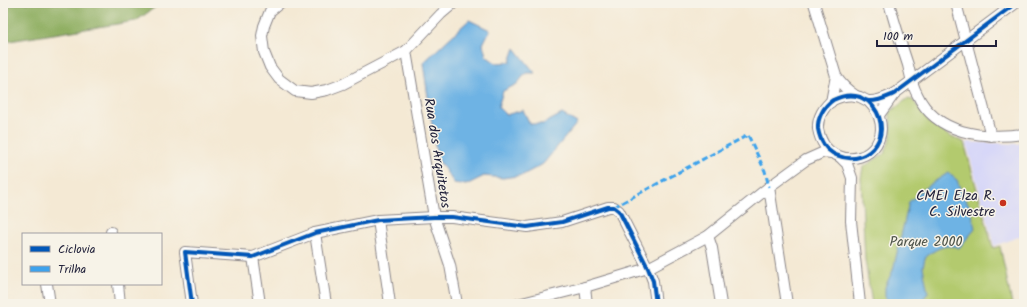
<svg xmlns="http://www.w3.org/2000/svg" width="1027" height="307" viewBox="0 0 1027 307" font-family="Kalam,sans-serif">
	<rect width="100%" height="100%" fill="#f7f3e8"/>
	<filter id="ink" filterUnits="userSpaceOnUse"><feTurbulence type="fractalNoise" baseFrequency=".025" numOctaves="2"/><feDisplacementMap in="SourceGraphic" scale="8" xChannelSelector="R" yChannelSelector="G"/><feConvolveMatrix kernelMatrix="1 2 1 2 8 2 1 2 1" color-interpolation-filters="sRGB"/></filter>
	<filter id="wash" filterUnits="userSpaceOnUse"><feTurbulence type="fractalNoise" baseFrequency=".012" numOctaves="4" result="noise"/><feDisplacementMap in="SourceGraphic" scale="16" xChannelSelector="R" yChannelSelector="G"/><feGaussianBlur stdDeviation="0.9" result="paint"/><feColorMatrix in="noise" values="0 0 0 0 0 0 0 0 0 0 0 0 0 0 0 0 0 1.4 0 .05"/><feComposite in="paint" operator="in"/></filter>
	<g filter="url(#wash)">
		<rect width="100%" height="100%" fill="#f4e9d4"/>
		<polygon fill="#d7d7f8" points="966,142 1017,144 1024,142 1024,235 994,246"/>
		<polygon fill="#b3ca6e" stroke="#6a7654" points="907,99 913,100 929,122 949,136 964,142 993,248 1000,246 1012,304 872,304 865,260 861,178 863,167 885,153 891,136 890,112"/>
		<polygon fill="#8eae61" stroke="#58684e" points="19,3 161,3 136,21 3,42 3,7"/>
		<g fill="#6eb3e4" stroke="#486a90">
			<polygon points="469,20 490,30 483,44 486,56 496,63 510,62 515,48 535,73 526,73 517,84 503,91 498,107 506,115 523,110 530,124 543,124 562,114 577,123 543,164 523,175 503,178 484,176 466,185 454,183 437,158 423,63"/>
			<path d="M948,173L957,180L962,194L971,208L975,229L959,248C945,243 935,249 925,258L923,267L928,293L922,300V304H891L885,297V287L893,270L909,202L926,187Z"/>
		</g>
	</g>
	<g filter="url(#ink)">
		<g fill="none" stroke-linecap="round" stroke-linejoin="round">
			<g stroke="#8b8688" stroke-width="12">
				<g id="street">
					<polyline points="280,3 270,11 264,26 262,36 264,52 270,67 279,79 295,91 311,93 327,90 343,84 406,51 441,14 454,3"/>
					<path d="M814,3L836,76C841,85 847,90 856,96"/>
					<path d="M889,3C895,24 901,44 908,65C910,74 912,85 917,94C936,135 984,139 1024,134"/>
					<polyline points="956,3 991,136"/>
					<polyline points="406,51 434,217 450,265 457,304"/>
					<path d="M868,101C898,129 871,170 836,155C825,150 820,140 818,129C817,118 824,106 833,100C841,96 851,94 860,97C862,98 865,100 868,101C877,102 887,97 894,94L1016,3"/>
					<polyline points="831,102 836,76"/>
					<polyline points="879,115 894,94"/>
					<polyline points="840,157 847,164 852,178 851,221 860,304"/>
					<polyline points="769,187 787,304"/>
					<polyline points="378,220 390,304"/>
					<polyline points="111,232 111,234"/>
					<polyline points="315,233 326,304"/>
					<polyline points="708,236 712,248 721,304"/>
					<polyline points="253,257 260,304"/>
					<polyline points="47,284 50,304"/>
					<polyline points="118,284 120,304"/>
					<polyline points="585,287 587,304"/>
					<polyline points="192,304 185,252 253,257 315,233 378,220 434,217 452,217 527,227 562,222 608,207 614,207 619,211 648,268 653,281 656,304"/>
					<polyline points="518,304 585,287 648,268 708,236 769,187 806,160 824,152 831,153"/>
				</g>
			</g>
			<use href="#street" stroke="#fff" stroke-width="10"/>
			<polyline stroke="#3ea2ec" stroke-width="3" stroke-dasharray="6 3" stroke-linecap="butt" points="614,207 748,135 765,171 769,187"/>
			<g stroke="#f7f3e8" stroke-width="6">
				<g id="cycleway">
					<path d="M868,101C898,129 871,170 836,155C825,150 820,140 818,129C817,118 824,106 833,100C841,96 851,94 860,97C862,98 865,100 868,101C877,102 887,97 894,94L1016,3"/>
					<polyline points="192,304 185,252 253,257 315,233 378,220 434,217 452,217 527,227 562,222 608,207 614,207 619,211 648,268 653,281 656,304"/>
				</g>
			</g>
			<use href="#cycleway" stroke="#0057b8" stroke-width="4"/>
		</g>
	</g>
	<circle fill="#c8321e" stroke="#f7f3e8" stroke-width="1.5" cx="1003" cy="203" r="4"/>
	<g text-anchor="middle" stroke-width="3" stroke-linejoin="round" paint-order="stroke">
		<g font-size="14" fill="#22223b" stroke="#f7f3e8">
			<text transform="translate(438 153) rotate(81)" y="5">Rua dos Arquitetos</text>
		</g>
		<g font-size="14" fill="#22223b" stroke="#f7f3e8" text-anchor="end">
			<text x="995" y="200">CMEI Elza R.<tspan x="995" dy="16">C. Silvestre</tspan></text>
		</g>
		<g font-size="14" fill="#4e544a" stroke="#f7f3e8">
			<text x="926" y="246">Parque 2000</text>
		</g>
	</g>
	<rect width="1027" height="307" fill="none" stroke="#f7f3e8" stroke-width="16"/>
	<rect x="22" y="233" width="140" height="52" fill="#f7f3e8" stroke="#a29fa3"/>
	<rect x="30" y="246" width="20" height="6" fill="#0057b8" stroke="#a29fa3"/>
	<text x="58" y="253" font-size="12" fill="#22223b">Ciclovia</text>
	<rect x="30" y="266" width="20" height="6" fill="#3ea2ec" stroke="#a29fa3"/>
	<text x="58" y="273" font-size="12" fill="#22223b">Trilha</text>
	<path d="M877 40v6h119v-6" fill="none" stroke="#22223b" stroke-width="2"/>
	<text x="883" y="40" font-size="12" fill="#22223b" stroke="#f7f3e8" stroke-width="3" paint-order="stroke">100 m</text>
</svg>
